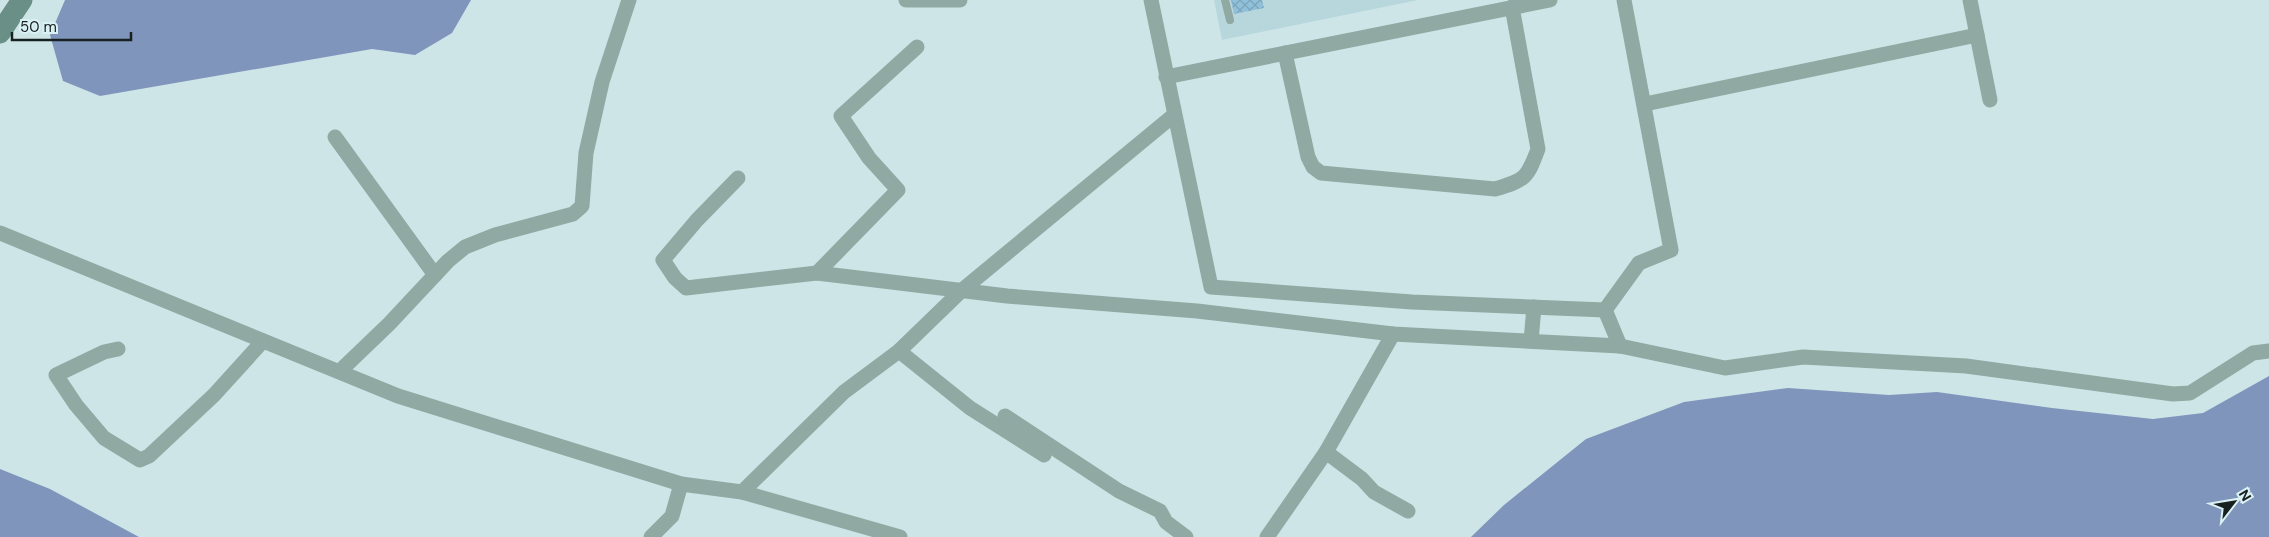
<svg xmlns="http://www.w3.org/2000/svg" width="2269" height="537" viewBox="0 0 2269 537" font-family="'DM Sans',sans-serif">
	<defs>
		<pattern id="building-cross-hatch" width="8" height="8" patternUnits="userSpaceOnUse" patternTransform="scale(1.25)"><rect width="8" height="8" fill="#91c0db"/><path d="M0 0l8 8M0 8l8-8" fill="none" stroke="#7ca5bc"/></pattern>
	</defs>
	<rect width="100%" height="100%" fill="#cee5e8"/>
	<polygon fill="#b8d7dc" points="1214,0 1418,0 1222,40"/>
	<g fill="#8095bc">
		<polygon points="65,0 471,0 452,33 415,55 372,49 100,96 63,81 50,35"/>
		<polygon points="2269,376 2269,537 1471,537 1504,505 1586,439 1684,402 1788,388 1889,395 1937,392 2052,408 2153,419 2203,413"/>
		<polygon points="0,469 50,489 139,537 0,537"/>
	</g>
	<polygon fill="url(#building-cross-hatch)" points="1231,0 1262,0 1264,8 1234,14"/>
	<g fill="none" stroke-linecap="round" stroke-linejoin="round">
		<polyline stroke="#91a9a3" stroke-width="8" points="1225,0 1230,20"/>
		<g stroke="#91a9a3" stroke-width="15">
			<polyline points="906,0 960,0"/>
			<polyline points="1151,0 1211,287 1412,302 1605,310 1639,263 1671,250 1624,0"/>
			<polyline points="1970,0 1990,100"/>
			<path d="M1285,53L1308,157L1313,167L1321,173L1495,189C1525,180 1527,179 1538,149L1512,7"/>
			<polyline points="1166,77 1550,0"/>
			<polyline points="1645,104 1977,35"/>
			<polyline points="335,137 435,275"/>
			<polyline points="738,178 697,220 663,260 675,278 686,288 817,273 1007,296 1197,311 1393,334 1620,346 1725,368 1803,357 1966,366 2173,394 2190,393 2253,353 2269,351"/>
			<polyline points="0,233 398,396 681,484 742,492 900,537"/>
			<polyline points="817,273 898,190 869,158 841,116 917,47"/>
			<polyline points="1605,310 1620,346"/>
			<polyline points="1531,341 1534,307"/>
			<polyline points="118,349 104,352 56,375 76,405 104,438 140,460 149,456 214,395 263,341"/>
			<polyline points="899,351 970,408 1044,455"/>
			<polyline points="340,371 389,324 448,261 465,247 495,235 573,214 582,206 586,153 602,82 629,0"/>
			<polyline points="1005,416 1119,491 1160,511 1166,522 1186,537"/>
			<polyline points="1326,452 1362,479 1374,492 1408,511"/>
			<polyline points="742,492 844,392 899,351 961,291 1174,115"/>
			<polyline points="651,537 672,516 681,484"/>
			<polyline points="1267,537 1326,452 1393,334"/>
		</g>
		<polyline stroke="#6a8f86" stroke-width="21" points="0,33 22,0"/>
	</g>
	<g transform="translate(2234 502) rotate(59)" stroke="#dbf2f5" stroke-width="4" paint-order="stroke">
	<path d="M0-4L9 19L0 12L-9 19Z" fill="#182122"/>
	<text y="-8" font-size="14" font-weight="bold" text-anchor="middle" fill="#182122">N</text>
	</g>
	<path d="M12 32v8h119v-8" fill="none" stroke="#182122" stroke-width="2.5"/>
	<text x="20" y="32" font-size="15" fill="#182122" stroke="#dbf2f5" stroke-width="4" paint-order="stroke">50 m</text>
</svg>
